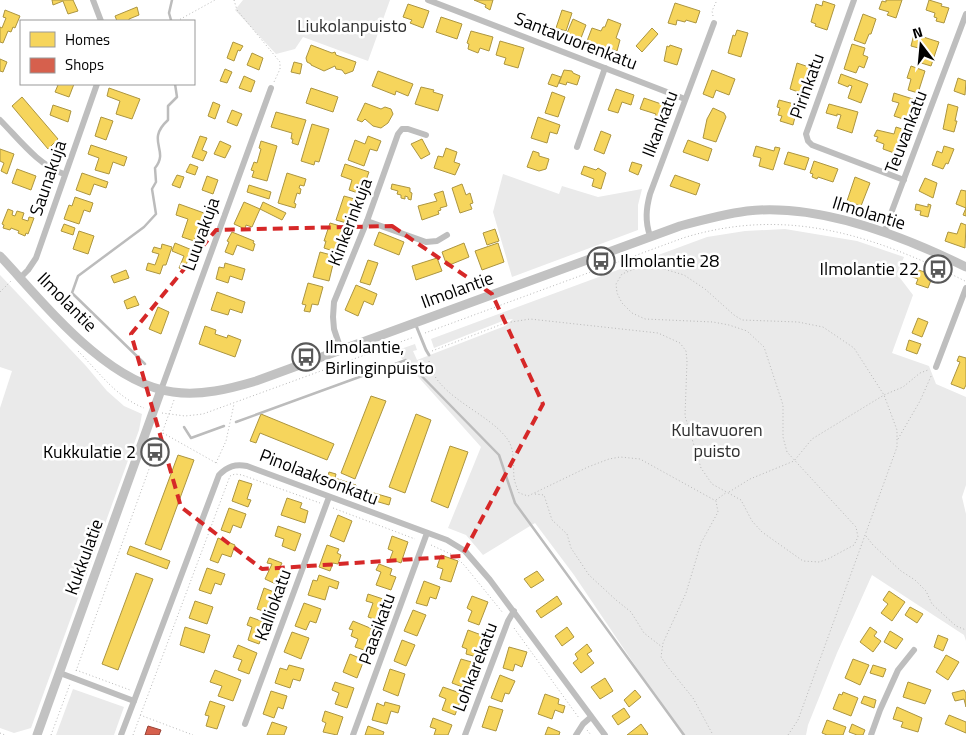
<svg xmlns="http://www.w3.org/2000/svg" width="966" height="735" viewBox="0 0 966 735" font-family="'Titillium Web',sans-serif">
	<rect width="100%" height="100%" fill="#fff"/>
	<g fill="#eaeaea">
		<polygon points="243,0 390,0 368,61 303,37 295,49 276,54 235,10"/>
		<polygon points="503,174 559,194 562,186 598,197 642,189 638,205 638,230 512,277 493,212"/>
		<polygon points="785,229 857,241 904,257 897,274 913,295 892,353 929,366 936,384 966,397 966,485 962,497 966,514 966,641 964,635 872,575 837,653 808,725 806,735 682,735 574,575 535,523 483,555 466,535 448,528 481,447 395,351 415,344 417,350 413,351 417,360 505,326 513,319 505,320 434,348 431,339 707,237 745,231"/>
		<polygon points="0,275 86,366 107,391 124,406 142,414 139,430 31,728 14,733 0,728 0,408 12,371 0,367"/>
		<polygon points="73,689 124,707 114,735 56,735"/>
	</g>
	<g fill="#f6d55c" stroke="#ac9540">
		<polygon points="52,0 73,0 78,11 68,14 63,1 53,5"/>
		<polygon points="474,0 493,0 490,10 485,7 486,5"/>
		<polygon points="886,0 902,0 896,18 887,15 889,12 879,9 882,1 886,2"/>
		<polygon points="929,0 942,4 941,6 949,8 944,23 936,21 937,18 934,17 935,13 926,10"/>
		<polygon points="823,1 835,5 827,30 815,26 816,24 811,22 816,4 822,6"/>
		<polygon points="675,3 700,11 696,23 686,20 685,22 677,20 676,25 668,23"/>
		<polygon points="408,4 429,11 423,28 410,23 412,20 403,17"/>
		<polygon points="137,7 139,15 129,19 129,21 117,21 115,16"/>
		<polygon points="5,10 20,16 15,28 13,27 11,32 8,31 3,43 0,42 0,27 2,28 6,18 3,17"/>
		<polygon points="562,10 572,13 566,31 556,28"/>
		<polygon points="863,14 876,19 871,34 869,34 865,44 854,40"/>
		<polygon points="441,17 462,24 457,39 436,32"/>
		<polygon points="573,19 586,25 581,38 567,33"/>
		<polygon points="608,19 621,24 616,38 620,40 617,51 587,41 592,28 601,31 603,27 605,27"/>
		<polygon points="652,28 658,34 642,52 636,46"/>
		<polygon points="737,30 748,33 741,57 728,53 733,35 735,36"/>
		<polygon points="471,31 493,37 489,51 480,48 478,53 468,49 469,44 467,43"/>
		<polygon points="914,34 939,42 931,66 918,62 922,49 911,46"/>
		<polygon points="500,41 524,48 518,68 504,64 506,58 496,55"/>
		<polygon points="233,42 243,46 240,51 238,50 234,61 227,58"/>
		<polygon points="852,44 865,48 863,55 868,57 864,68 859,66 856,73 844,69"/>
		<polygon points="311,45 332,53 335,52 336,55 356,62 353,71 345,74 342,70 336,69 335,66 324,71 311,65 311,64 307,62 306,58"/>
		<polygon points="670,45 682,49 677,65 664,61 667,46 669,47"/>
		<polygon points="252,53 263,58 259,70 247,65"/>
		<polygon points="0,59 7,62 3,72 0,71"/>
		<polygon points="294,62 302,64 300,74 291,72"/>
		<polygon points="797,63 812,68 804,94 790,89"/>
		<polygon points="911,66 925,71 918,93 908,90 911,79 907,78"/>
		<polygon points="225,69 232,72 227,83 220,81"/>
		<polygon points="564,70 572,71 573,73 580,76 577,85 567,82 566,85 559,83"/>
		<polygon points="712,70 735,79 729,95 716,90 713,98 703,94"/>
		<polygon points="378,71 413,84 408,96 396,91 395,95 372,86"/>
		<polygon points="552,74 561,77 557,87 548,84"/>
		<polygon points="841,74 868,84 861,103 848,98 852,86 849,85 848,87 838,83"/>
		<polygon points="244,76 255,81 251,92 239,88"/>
		<polygon points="958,78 966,81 965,95 954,91"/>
		<polygon points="54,84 74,84 69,97 55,92 58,85"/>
		<polygon points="421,87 434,90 433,92 443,95 438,111 415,104"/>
		<polygon points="109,88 140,99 132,119 116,114 120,101 107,96"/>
		<polygon points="311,88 338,97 333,112 306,103"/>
		<polygon points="616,89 634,95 631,105 622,102 618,113 608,110"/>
		<polygon points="552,92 565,97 558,117 545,113"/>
		<polygon points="894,93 916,100 909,121 894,116 899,103 892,101"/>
		<polygon points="22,97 58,139 48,149 12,106"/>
		<polygon points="644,98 667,106 662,121 654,118 656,114 640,109"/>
		<polygon points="779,100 798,105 793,125 780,121 782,116 778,115 780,108 777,107"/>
		<polygon points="213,102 220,105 215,119 208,116"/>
		<polygon points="365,103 381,109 385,107 391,109 393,114 388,123 381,128 373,126 365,119 362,122 357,120"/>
		<polygon points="829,104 858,112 852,133 837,128 841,115 837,114 837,116 826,113"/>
		<polygon points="948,104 958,107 955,121 957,121 954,132 943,129"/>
		<polygon points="53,105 71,111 68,122 50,115"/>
		<polygon points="713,108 724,113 726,117 716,142 703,138 707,119"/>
		<polygon points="232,110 242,114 237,126 227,122"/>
		<polygon points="276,112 306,120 298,145 292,143 293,139 291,139 292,133 271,127"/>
		<polygon points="101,117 113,121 106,140 95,136"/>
		<polygon points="538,117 560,125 557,134 550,132 547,143 531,138"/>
		<polygon points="312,124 329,129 319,162 315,161 314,165 301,161"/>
		<polygon points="896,127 905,130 897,154 883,149 884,144 876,141 878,137 874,136 877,130 894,134"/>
		<polygon points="601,131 611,135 604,154 594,150"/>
		<polygon points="200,136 207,138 202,150 207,152 203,161 192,157"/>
		<polygon points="368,136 381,141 377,151 370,149 364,166 348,160 355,140 365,144"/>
		<polygon points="422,139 430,154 421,159 411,144"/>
		<polygon points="688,140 712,149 708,161 683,152"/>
		<polygon points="220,141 231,146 225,158 214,154"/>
		<polygon points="261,141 277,146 267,181 252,177 254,171 251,170 254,162 257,163 261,149 259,148"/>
		<polygon points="91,145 127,157 124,166 113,162 109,174 95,170 99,158 88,154"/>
		<polygon points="756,146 774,151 775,147 780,148 773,170 759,166 761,158 753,156"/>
		<polygon points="944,146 954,149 948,164 946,163 943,169 932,165 937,151 942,153"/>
		<polygon points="446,148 457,152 454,162 460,164 455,175 434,168 438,156 443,157"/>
		<polygon points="0,149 14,154 7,174 1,171 4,163 0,161"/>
		<polygon points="533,151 539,153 539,156 549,159 546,169 539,171 527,167"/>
		<polygon points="788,152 809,158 805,170 784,164"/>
		<polygon points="814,161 838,169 833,182 818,177 817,179 812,177 813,174 810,173"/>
		<polygon points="632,162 642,165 638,175 629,171"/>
		<polygon points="190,164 198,167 195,175 186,172"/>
		<polygon points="345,164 369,172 361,194 349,190 352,180 341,176"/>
		<polygon points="584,166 596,170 598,168 606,173 601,189 592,186 594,179 581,174"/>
		<polygon points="17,169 36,176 31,190 12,183"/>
		<polygon points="82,173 108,182 106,188 94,184 90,195 76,190"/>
		<polygon points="287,173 306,179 304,186 300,185 299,188 301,189 300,194 297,193 294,203 296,204 295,208 278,203"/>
		<polygon points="177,175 184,177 180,188 172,185"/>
		<polygon points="675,175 700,184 696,195 670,186"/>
		<polygon points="207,176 218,180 213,194 202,190"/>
		<polygon points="855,177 870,183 861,206 847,201"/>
		<polygon points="925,178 937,183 933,198 919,191"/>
		<polygon points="392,184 410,188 410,192 412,193 411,200 408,199 408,197 405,196 405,199 401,198 401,195 397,194 398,191 391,189"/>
		<polygon points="462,184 466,195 470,193 473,203 470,204 472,209 460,213 452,188"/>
		<polygon points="249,185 271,192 269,199 247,192"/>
		<polygon points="961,190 966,191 966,216 963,215 966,208 956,204"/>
		<polygon points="443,191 447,206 440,208 441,210 438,211 439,214 422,220 418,206 437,201 434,194"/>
		<polygon points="344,196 358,200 350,224 336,220"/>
		<polygon points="75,197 93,203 90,212 84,210 79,224 64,219 69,205 72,206"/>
		<polygon points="244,202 260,209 252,227 246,225 245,229 234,224"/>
		<polygon points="263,202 286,213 282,220 260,209"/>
		<polygon points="179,204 204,213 194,241 182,237 188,219 176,215"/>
		<polygon points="916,204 928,207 928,204 931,205 928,217 920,215 921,211 915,210"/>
		<polygon points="8,209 13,211 12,215 15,216 17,211 24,213 22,219 28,221 29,217 34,218 28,234 26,233 25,236 18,233 19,231 11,228 10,230 3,228 4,225 2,224"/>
		<polygon points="330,223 347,228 339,253 324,248 326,241 324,241"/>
		<polygon points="961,223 966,225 965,248 945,241 948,232 957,234"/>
		<polygon points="64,224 75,228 73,235 61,231"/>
		<polygon points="495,229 499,241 487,245 483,233"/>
		<polygon points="79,231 94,236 88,254 73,249"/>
		<polygon points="232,232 254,241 253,243 255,244 253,251 237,245 233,255 225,252 229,242 227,241"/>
		<polygon points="379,232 404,242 399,255 374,245"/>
		<polygon points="175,243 192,250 184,270 179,268 184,256 172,251"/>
		<polygon points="464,243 469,257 447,266 442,252"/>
		<polygon points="498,243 504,262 482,270 475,251"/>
		<polygon points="162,244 172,247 166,265 163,265 160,274 146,270 148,263 155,265 159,254 152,252 154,247 161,249"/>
		<polygon points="320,252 335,256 329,281 313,277"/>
		<polygon points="437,258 442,271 416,280 412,266"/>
		<polygon points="368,260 378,263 370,285 360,282"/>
		<polygon points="225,263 245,269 242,280 230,276 228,283 216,279 219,267 224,268"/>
		<polygon points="913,268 933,275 928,288 916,284 918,279 910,276"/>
		<polygon points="126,270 129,278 114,283 111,276"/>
		<polygon points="308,283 323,287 318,305 312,304 310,312 304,311 306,305 302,304"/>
		<polygon points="356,285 377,294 373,305 364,301 358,316 345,310"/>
		<polygon points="217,292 245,302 242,313 230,309 228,315 211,310"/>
		<polygon points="135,296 139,305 127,309 124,301"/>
		<polygon points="158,307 169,312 161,334 149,329"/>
		<polygon points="918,318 928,322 922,337 912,333"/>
		<polygon points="205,326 216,330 215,334 227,338 228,335 241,340 235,357 199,344"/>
		<polygon points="909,340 921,344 917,354 906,350"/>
		<polygon points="959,356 966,358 966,385 964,389 951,384 960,362 957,361"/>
		<polygon points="371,396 386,401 355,479 341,473"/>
		<polygon points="261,414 334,444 327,460 260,433 256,443 250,441"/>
		<polygon points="416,414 431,420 405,493 389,487"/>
		<polygon points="450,446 468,452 448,508 431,501"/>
		<polygon points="178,455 194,460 161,550 145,544"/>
		<polygon points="329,472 336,474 335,478 356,485 354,493 326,484"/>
		<polygon points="239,480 252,484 247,499 251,500 248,507 232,501"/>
		<polygon points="367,491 391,498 389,505 365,498"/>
		<polygon points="287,498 302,503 300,508 308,511 305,523 281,515"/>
		<polygon points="229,508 246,514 241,528 233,525 230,533 221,530"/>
		<polygon points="338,515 352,521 344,542 330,536"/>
		<polygon points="278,526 301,534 295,551 282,546 284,539 275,536"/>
		<polygon points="392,536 408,542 401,563 390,559 393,551 388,549"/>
		<polygon points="218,538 235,545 231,557 222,554 218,563 210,560"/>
		<polygon points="327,545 339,549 337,553 341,555 338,564 333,563 330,571 319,567"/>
		<polygon points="130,546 170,561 167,569 127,554"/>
		<polygon points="441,555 458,561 451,582 440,579 443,569 437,567"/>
		<polygon points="269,558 282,563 280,567 287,570 280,586 265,579 272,564 267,563"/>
		<polygon points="379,564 392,569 390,575 396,577 391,590 376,585 381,572 376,570"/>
		<polygon points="207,568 225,574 221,585 215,583 211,594 199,590"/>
		<polygon points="537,571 544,580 531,588 524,579"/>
		<polygon points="136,573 153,579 118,670 102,664"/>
		<polygon points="319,575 339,582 337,589 329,586 325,600 308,595 313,580 317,581"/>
		<polygon points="424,581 440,587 436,599 430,597 427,606 416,603"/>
		<polygon points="264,588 279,594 272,614 257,609"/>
		<polygon points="889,591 905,602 892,621 881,613 888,604 883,600"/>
		<polygon points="368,594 386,600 379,621 368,617 373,603 366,601"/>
		<polygon points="472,596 488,602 479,625 468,621 472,611 467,608"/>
		<polygon points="557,596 562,604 541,618 536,611"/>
		<polygon points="195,601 213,607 207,624 189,618"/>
		<polygon points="304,603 321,609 316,623 310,621 306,630 295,626"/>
		<polygon points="910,607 923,614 917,623 905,615"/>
		<polygon points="413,610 426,615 417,636 404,631"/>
		<polygon points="250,617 267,623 259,644 248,640 252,627 247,625"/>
		<polygon points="353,621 375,630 367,651 355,647 358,639 351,636 353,630 349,629"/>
		<polygon points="185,627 210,635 204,653 180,645"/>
		<polygon points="567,627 574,637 562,646 555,636"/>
		<polygon points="870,627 877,632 874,636 881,641 873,652 860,642"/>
		<polygon points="468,630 484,636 477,657 466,654 467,649 462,647"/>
		<polygon points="890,631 903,639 896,649 884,642"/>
		<polygon points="292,632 309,638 301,659 284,652"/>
		<polygon points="938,635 948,639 943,651 934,647"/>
		<polygon points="402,640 415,645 406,666 394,661"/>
		<polygon points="587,644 592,651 587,654 594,663 581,673 573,663 578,659 575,654"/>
		<polygon points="238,645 257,653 249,674 238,670 242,660 233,657"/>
		<polygon points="509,647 527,652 522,667 515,664 513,671 503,668"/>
		<polygon points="350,654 364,660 357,678 343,672"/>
		<polygon points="946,655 959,662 948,680 936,672"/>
		<polygon points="461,659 475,663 465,688 452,683"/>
		<polygon points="853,659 869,665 860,685 845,678"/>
		<polygon points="289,665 304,669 300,681 293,679 290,688 275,683 280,668 287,670"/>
		<polygon points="873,665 886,669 883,677 870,673"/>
		<polygon points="390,669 405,674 398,696 383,690"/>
		<polygon points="215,670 241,680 233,701 218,696 222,686 210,682"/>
		<polygon points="500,675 515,681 509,694 505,693 502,702 491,698"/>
		<polygon points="605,678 613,691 600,699 591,687"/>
		<polygon points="335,682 354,688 347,708 335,704 339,693 332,690"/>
		<polygon points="908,682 931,690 925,704 903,697"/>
		<polygon points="443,687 463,694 455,715 442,710 446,699 439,696"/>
		<polygon points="635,690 641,697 629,707 624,700"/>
		<polygon points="964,690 966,693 966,707 964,699 955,701 952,693"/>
		<polygon points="271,691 287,696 283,709 278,707 274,718 263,714"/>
		<polygon points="843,692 858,698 851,716 833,709 839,694 842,695"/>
		<polygon points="545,694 559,699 558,704 565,706 563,713 555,710 552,719 538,714"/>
		<polygon points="864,696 876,700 874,708 861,703"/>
		<polygon points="210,701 225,706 217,729 206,726 209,716 205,715"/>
		<polygon points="385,702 400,706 398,713 391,711 387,724 372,720 377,703 384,706"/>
		<polygon points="489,706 503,710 496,731 482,727"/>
		<polygon points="897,707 922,718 918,732 901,727 903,722 893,719"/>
		<polygon points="624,708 630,717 618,725 612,716"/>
		<polygon points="325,711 343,717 337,735 323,732 326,723 322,721"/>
		<polygon points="949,715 966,722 966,733 945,724"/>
		<polygon points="433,718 452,725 448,735 434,735 436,729 430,727"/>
		<polygon points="827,720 846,727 843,735 827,735 822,733"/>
		<polygon points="272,722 287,727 284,735 267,735"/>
		<polygon points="641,724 648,734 647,735 627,735"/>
		<polygon points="852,724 865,730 863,735 857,735 849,732"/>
		<polygon points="368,726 384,732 383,735 365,735"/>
		<polygon points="548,727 560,732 559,735 545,735"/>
	</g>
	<polygon fill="#d6604d" stroke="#964336" points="148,726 161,730 159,735 145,735"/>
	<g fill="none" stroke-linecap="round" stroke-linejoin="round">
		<g stroke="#bcbcbc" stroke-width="2.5">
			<polyline points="171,20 169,13 172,0"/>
			<path d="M145,364L72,293L78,276L144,227L156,214L152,189L156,182L155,168C170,150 145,141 168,120V106L177,97L175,84"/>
			<polyline points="236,422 406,360 499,455 515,503 684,735"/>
			<polyline points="184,427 191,438 224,426"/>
		</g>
		<g stroke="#b8b8b8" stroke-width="1" stroke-dasharray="1 2.5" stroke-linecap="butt">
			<polyline points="234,0 237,10 280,62 280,69 274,82"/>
			<polyline points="713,16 712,11 717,0"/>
			<polyline points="177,21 215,0"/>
			<polyline points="626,271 631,259"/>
			<polyline points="0,292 11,281"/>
			<path d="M425,333L683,238C786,206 873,235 965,281"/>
			<path d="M78,351C99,372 116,397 144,408"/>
			<polyline points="432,351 505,323 530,319 658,333 680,343 686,351 687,361 685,416 701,468 712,484 741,500 752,521 762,532 803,561 819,562 828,559 854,545 858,537 856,527 787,452 783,437 783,405 764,347 747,331 729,325 713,322 645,319 632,313 622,303 617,293 616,284 622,274 637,268 653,267 664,269 684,275 705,289 734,315 742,320 798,322 823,327 854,348 884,395 897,430 897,447 798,720 788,735"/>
			<path d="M429,361C435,397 489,412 508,440C515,450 513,466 514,478C515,483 517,488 519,493L528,496L588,467L609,459L620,457L640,459L716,501L718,512L701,543L686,593L663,643L661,657L667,666L693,698L713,735"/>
			<polyline points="162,413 185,416 203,414 414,337"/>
			<polyline points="163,433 218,464"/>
			<polyline points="898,439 920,401 932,374"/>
			<polyline points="216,463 226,441 234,404"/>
			<polyline points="729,492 750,479 794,461 812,439 884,395 903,387 920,373 928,370"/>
			<polyline points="535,494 544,495 552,520 567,534 571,548 589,575 616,600 631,612 644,633 662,647"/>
			<polyline points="716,500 727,492"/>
			<polyline points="333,508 415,539"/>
			<polyline points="866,536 873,545 901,571 915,580 926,591 932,604 956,626 966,630"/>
			<polyline points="431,545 455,556 465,566 503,613"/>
			<polyline points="514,628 579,718"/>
			<polyline points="76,670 130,690"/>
			<polyline points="76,671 174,400"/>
			<polyline points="140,715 193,735"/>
			<polyline points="587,730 591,735"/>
			<polyline points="0,733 5,735"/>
			<polyline points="51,735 70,684"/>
			<polyline points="133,735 230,476 235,474 242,475 320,503"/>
		</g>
		<polyline stroke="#bebebe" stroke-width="3" points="415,323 426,350 429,355"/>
		<g stroke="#bebebe" stroke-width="6">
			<polyline points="93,0 101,21"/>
			<polyline points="428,0 685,99"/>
			<polyline points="854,0 806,134 808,141 812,145 904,180"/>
			<path d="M0,120C19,139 38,165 64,174"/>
			<polyline points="577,147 605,68"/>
			<polyline points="367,221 426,242 437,241 447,235"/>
			<polyline points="884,232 966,14"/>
			<path d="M650,236C645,221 646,209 650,194L714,23"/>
			<polyline points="20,278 28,270 36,258 97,84"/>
			<polyline points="341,350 334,329 333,317 334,302 367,221 398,134 402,129 408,129 426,135"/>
			<polyline points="936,367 966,288"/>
			<polyline points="161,390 271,88"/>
			<path d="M60,673L134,701L219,475C228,466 235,464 247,466L447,540L465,551L490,580L605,735"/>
			<polyline points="245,724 329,497"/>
			<polyline points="121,735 134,701"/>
			<polyline points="353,735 427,533"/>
			<polyline points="465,735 508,621 514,611"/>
			<polyline points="576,735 583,724 591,717"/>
			<polyline points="871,735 880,710 898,670 914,650"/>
		</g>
		<g stroke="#c2c2c2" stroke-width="9">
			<path d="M0,256C45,304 106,383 173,392C201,396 229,389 256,381L680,226C702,220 724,214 747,211C818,203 903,236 966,267"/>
			<polyline points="37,735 161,390"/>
		</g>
	</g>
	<path fill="none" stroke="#d62828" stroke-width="4" stroke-dasharray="10 6" stroke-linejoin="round" d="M392,226L492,294L543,404L462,556L262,569L181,507L131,334L216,230Z"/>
	<defs>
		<g id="bus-ring" transform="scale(1.4375)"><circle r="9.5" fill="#fff" stroke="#595959" stroke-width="1.5"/><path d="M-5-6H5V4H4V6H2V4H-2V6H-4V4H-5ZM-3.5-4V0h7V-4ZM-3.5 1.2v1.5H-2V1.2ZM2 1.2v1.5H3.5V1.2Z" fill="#595959"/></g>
	</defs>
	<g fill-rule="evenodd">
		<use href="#bus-ring" x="601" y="261"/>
		<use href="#bus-ring" x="938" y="269"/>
		<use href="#bus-ring" x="306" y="357"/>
		<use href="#bus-ring" x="155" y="452"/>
	</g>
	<g text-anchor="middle" stroke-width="5" stroke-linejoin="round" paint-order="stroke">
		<g font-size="18" fill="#303030" stroke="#fff">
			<text x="352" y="32">Liukolanpuisto</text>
			<text x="717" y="436">Kultavuoren<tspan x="717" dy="21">puisto</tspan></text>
		</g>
		<g font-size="18" fill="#000" stroke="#fff">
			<text transform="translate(576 41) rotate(21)" y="6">Santavuorenkatu</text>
			<text transform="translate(807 86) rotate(-70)" y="6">Pirinkatu</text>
			<text transform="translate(660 124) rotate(-69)" y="6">Ilkankatu</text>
			<text transform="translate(906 132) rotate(-69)" y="6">Teuvankatu</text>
			<text transform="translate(48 178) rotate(-71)" y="6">Saunakuja</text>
			<text transform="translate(869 213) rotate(17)" y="6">Ilmolantie</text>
			<text transform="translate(350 222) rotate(-69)" y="6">Kinkerinkuja</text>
			<text transform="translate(201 234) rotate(-70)" y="6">Luuvakuja</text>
			<text transform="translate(457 290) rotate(-20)" y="6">Ilmolantie</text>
			<text transform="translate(67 302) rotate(45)" y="6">Ilmolantie</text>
			<text transform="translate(319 477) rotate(21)" y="6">Pinolaaksonkatu</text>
			<text transform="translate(84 557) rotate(-70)" y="6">Kukkulatie</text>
			<text transform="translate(273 605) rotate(-70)" y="6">Kalliokatu</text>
			<text transform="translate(377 629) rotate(-70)" y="6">Paasikatu</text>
			<text transform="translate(475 667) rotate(-69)" y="6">Lohkarekatu</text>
		</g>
		<g font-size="18" fill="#000" stroke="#fff" text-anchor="start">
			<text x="620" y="267">Ilmolantie 28</text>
			<text x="919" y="275" text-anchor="end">Ilmolantie 22</text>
			<text x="325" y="353">Ilmolantie,<tspan x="325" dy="21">Birlinginpuisto</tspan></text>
			<text x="136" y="458" text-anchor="end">Kukkulatie 2</text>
		</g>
	</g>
	<rect x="20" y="20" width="175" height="65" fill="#ffffff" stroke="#999999"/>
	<rect x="30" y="32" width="25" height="15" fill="#f6d55c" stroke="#999999"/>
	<text x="65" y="45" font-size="15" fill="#000000">Homes</text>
	<rect x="30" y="58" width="25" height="15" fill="#d6604d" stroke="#999999"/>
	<text x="65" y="70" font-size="15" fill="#000000">Shops</text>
	<g transform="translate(921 45) rotate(344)" stroke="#ffffff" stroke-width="4" paint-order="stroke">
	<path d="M0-4L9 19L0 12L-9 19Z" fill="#000000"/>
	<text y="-8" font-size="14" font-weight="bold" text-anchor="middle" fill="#000000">N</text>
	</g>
</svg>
